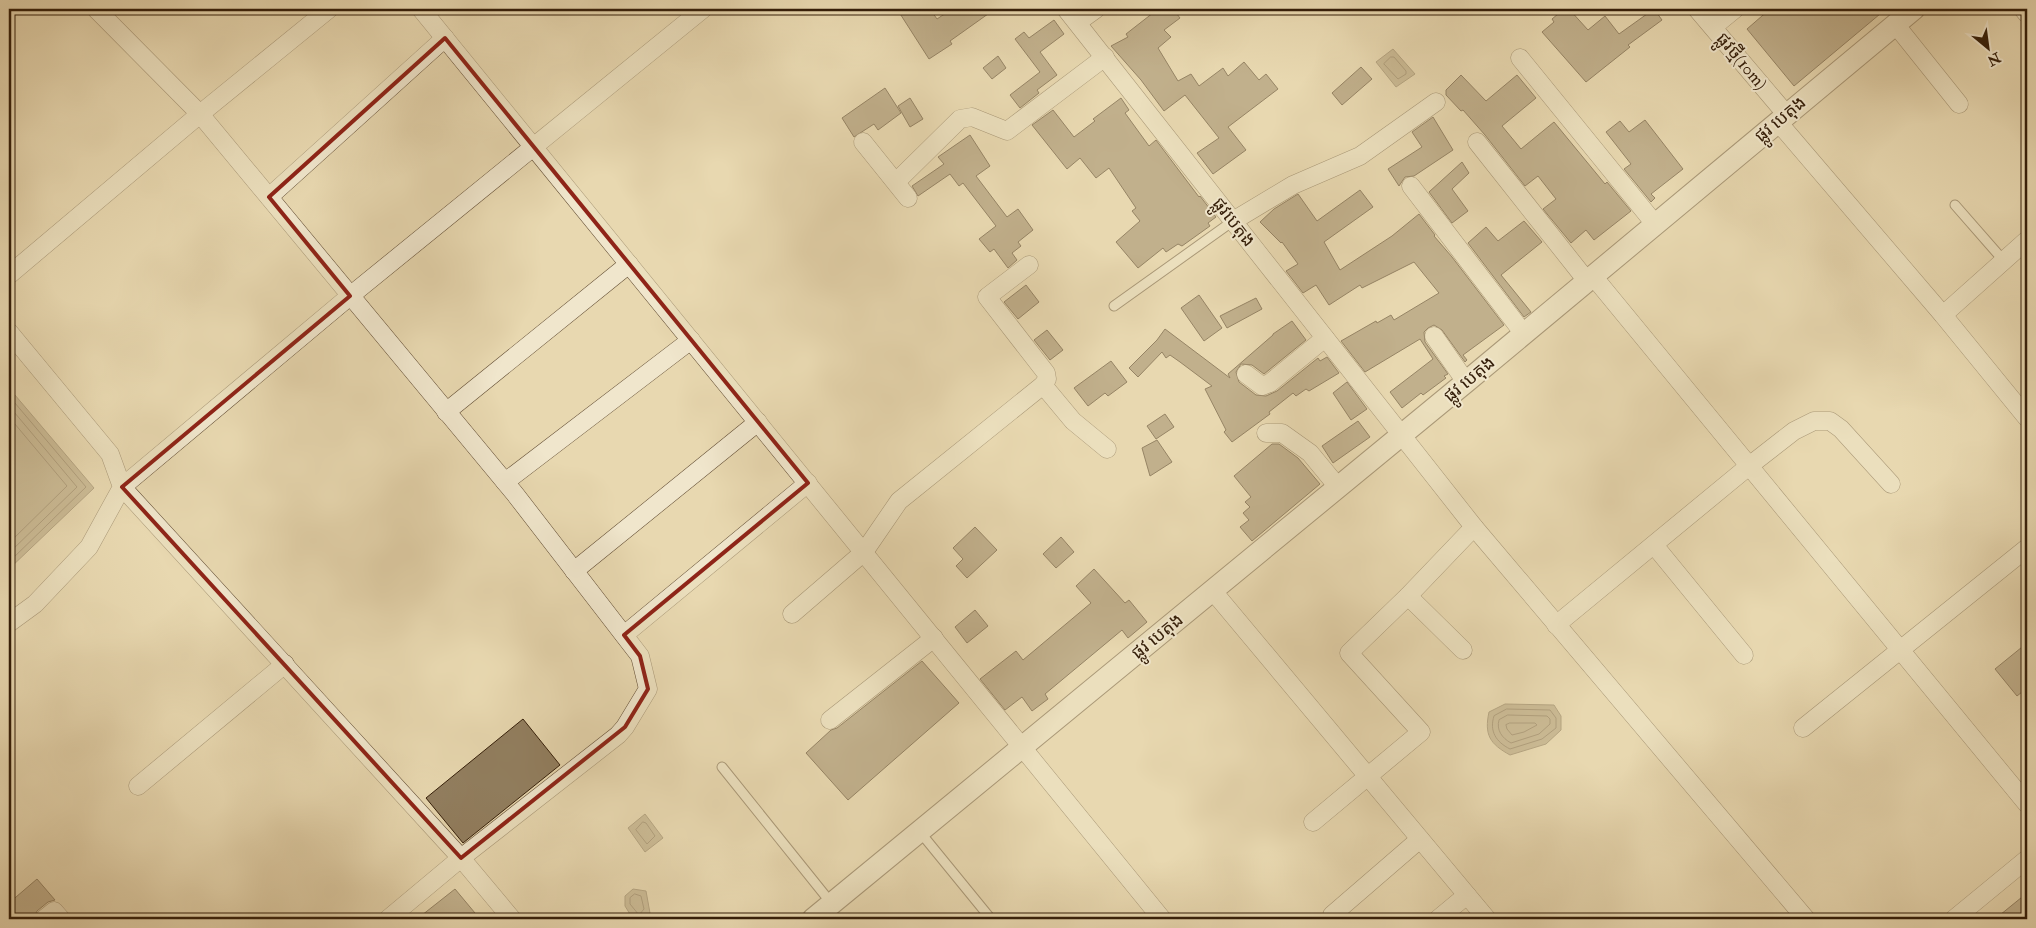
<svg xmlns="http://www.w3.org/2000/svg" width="2036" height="928" viewBox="0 0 2036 928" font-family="'IM FELL Double Pica','Noto Sans Khmer',serif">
	<rect width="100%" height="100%" fill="#e8d8b0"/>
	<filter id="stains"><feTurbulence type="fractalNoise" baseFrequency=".004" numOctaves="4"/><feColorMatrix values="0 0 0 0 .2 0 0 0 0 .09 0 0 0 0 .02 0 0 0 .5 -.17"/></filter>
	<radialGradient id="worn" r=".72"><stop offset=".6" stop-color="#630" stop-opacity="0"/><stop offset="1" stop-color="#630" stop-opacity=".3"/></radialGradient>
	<g fill="#ab9977" stroke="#7b684b">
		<polygon points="1393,49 1415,74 1396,87 1376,62"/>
		<polygon points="9,388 94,488 9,569"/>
		<path d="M1505,704L1554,705L1561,716V730L1546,744L1510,755C1490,744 1484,735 1489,712Z"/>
		<polygon points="645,814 663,838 645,852 628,828"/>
		<polygon points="633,889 646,891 650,913 641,919 633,919 625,906 625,896"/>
	</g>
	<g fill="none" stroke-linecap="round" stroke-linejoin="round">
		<g stroke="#705c40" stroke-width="1">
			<polygon points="1391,57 1394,57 1406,71 1406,74 1398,79 1384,64"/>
			<polyline points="9,396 86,487 9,562"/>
			<polyline points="9,406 77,487 9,553"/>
			<polyline points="9,417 67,486 9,543"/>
			<path d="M1507,709L1550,710L1556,718V728L1542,739L1510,749C1496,742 1489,731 1494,716Z"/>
			<path d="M1508,715L1547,716L1550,719V724L1539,734L1511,743C1502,738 1496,730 1499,720Z"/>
			<polygon points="1510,723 1535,723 1537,725 1524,732 1512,735 1507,729 1506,725"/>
			<polygon points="643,822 646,823 655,836 647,844 636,830"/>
			<polygon points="635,894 641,896 644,909 639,915 630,904 630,898"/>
		</g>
	</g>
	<g fill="#927f60" stroke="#341e09">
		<polygon points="897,9 930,9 937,19 952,9 995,9 950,41 952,44 929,59"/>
		<polygon points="1158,9 1173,9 1180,18 1164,30 1171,37 1158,48 1178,81 1191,74 1199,86 1223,68 1228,76 1244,62 1259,80 1266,74 1278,89 1228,127 1246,150 1213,174 1197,153 1219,138 1185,95 1164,111 1141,80 1111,46 1128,37 1126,34"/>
		<polygon points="1564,9 1569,9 1588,30 1605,16 1619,34 1654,9 1662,20 1628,45 1630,47 1586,82 1542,32 1554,22 1552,19"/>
		<polygon points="1770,9 1886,9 1794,86 1747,29"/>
		<polygon points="1054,20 1064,34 1040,52 1057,75 1037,90 1039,93 1020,108 1010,95 1040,72 1015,39 1024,32 1029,38"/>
		<polygon points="998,56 1006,68 992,79 983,68"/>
		<polygon points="1361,67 1372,79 1342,105 1332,93"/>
		<polygon points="1461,75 1486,101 1517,75 1536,98 1502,126 1521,149 1554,122 1605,184 1607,182 1631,211 1594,240 1586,230 1571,243 1543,209 1556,199 1538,176 1525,186 1485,135 1463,110 1461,111 1446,95 1446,90"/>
		<polygon points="885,88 901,113 878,130 874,124 854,137 842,118"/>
		<polygon points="910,98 923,119 910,127 898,106"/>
		<polygon points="1121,98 1129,110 1125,113 1149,146 1156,140 1199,197 1200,196 1216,217 1208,223 1210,226 1182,246 1178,244 1166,252 1163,248 1138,268 1116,242 1140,221 1132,211 1136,208 1109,168 1096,178 1080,158 1067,169 1032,125 1053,110 1074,137 1095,121 1093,119"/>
		<polygon points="1433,117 1453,150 1414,176 1405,177 1399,186 1388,169 1422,147 1412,132"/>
		<polygon points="1645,120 1683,169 1651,194 1655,198 1651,202 1624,169 1631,164 1606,132 1620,121 1629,132"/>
		<polygon points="970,135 990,166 976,176 1007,217 1018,209 1033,230 1018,242 1021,246 1012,253 1017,260 1008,268 994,249 990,252 979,239 996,226 963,183 959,186 950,174 918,196 912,186 944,164 938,157"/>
		<polygon points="1462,162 1469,173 1452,189 1468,211 1452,223 1429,192"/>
		<polygon points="1360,190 1373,207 1324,242 1340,270 1392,236 1419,214 1435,235 1434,236 1452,257 1504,325 1463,355 1467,360 1465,362 1442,330 1434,325 1428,328 1424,332 1425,342 1448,374 1444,376 1446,378 1423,395 1421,393 1402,408 1390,392 1433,359 1420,339 1365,372 1341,341 1376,321 1377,323 1391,315 1394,320 1439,293 1414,262 1362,288 1360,285 1329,305 1316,285 1303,293 1286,271 1298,264 1282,242 1281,243 1260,222 1274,209 1298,194 1317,221"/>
		<polygon points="1524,221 1542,242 1501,275 1531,312 1524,317 1468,243 1486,227 1498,241"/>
		<polygon points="1026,285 1039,302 1018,319 1004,302"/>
		<polygon points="1199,295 1222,328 1204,341 1181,308"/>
		<polygon points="1256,298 1262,309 1227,328 1220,316"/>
		<polygon points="1292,321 1306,340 1264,374 1252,365 1241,364 1236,372 1239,382 1256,395 1266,396 1277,391 1318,358 1320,361 1327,357 1339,373 1309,391 1306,389 1296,396 1293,393 1269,412 1270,414 1232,442 1224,432 1226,430 1205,389 1212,386 1180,362 1170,355 1166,358 1162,352 1138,377 1129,368 1157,340 1165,329 1230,378 1228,374 1273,335 1273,334"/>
		<polygon points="1047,330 1063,350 1050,360 1034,340"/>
		<polygon points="1111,361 1127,382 1108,396 1105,393 1088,406 1074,388"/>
		<polygon points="1347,382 1367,409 1351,420 1333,393"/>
		<polygon points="1165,414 1174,427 1156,439 1147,426"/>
		<polygon points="1358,421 1370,437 1333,463 1322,446"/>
		<polygon points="1157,440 1172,462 1150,476 1142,448"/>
		<polygon points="1272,444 1279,444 1298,458 1320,484 1252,541 1240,527 1249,520 1243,513 1250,507 1245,502 1251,497 1234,476"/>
		<polygon points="975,527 997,550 967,578 956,566 963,559 953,548"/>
		<polygon points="1061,537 1074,552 1056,568 1043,554"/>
		<polygon points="1094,569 1125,603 1129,600 1147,622 1128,638 1122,630 1045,694 1048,699 1032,711 1022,697 1005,710 980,679 1016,651 1023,660 1091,603 1076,586"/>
		<polygon points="975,610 988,626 967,643 955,627"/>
		<polygon points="2027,643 2027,688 2017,696 1995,669"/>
		<polygon points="922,661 959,703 848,800 806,753 831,730 837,728"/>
		<polygon points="523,719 560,765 463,843 426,798"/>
		<polygon points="37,879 55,900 48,902 37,911 33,919 9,919 9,903"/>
		<polygon points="455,889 480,919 417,919"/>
		<polygon points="2027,893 2027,919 1995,919"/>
	</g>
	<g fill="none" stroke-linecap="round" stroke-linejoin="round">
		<g stroke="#614c33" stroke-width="11">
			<g id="service">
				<polyline points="1955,205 2004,261"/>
				<polyline points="1114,306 1233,221"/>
				<polyline points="722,767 832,904"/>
				<polyline points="920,832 991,919"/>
			</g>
		</g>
		<g stroke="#614c33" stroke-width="19">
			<g id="minor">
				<polyline points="96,9 200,114 515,494 640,656 648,689 625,727 618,735 461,858 388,919"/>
				<polyline points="421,9 1162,919"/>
				<polyline points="1066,9 1474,527 1806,919"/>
				<polyline points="1697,9 1786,114"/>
				<polyline points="2023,9 2027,14"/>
				<polyline points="1078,22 1096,9"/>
				<polyline points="1895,24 1959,104"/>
				<polyline points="1713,27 1735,9"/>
				<polyline points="1520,58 1655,224"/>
				<polyline points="1778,122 1943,315 2027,418"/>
				<polyline points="863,142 908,198"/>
				<polyline points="1477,142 1587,281"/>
				<polyline points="896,182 960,119 972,117 1007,131 1105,57"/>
				<polyline points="1411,186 1524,334"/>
				<polyline points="269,197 445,38"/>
				<polyline points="1233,221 1293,185 1360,156 1436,102"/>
				<polyline points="9,275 200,114 329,9"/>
				<polyline points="1593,276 2027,804"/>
				<polyline points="1943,315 2027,240"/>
				<polyline points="9,332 110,454 122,487 89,547 35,604 9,623"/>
				<polyline points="1434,336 1466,382"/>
				<polyline points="1246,374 1262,386 1270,383 1325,338"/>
				<polyline points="1043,385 1073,421 1107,449"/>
				<polyline points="446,412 629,264"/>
				<polyline points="1266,433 1282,433 1310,453 1338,487"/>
				<polyline points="505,482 691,340"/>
				<polyline points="1654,545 1744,655"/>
				<polyline points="574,571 758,422"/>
				<polyline points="1212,590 1487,919"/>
				<polyline points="1408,596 1463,650"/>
				<polyline points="792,614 864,552 899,501 1043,385 1047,379 1046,373 987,297 1029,265"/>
				<polyline points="1556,625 1749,466 1794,431 1814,421 1830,421 1841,429 1891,484"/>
				<polyline points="624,635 808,483"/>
				<polyline points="830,720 934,638"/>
				<polyline points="1803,728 2027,548"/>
				<polyline points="138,786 285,664"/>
				<polyline points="1313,822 1421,732 1349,653 1408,596 1474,527"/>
				<polyline points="1332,915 1420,839"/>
				<polyline points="44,919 54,911 61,919"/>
				<polyline points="512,919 461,858 122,487 350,296 703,9"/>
				<polyline points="1438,919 1467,895"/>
				<polyline points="1954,919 2027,859"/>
			</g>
		</g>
		<g stroke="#614c33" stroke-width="23">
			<polyline id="tertiary" points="813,919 1466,382 1914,9"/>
		</g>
		<use href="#service" stroke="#f0e6cc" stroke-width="9"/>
		<use href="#minor" stroke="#f0e6cc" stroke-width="18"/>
		<use href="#tertiary" stroke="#f0e6cc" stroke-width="21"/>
	</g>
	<path d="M0 0H2036V928H0ZM445,38L808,483L624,635L640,656L648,689L625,727L461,858L122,487L350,296L269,197Z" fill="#e8d8b0" fill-opacity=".55" fill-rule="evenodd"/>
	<path fill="none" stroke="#8f2418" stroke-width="4" stroke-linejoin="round" d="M445,38L808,483L624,635L640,656L648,689L625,727L461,858L122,487L350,296L269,197Z"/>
	<g text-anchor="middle" stroke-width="4" stroke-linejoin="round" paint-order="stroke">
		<g font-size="18" fill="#341e09" stroke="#f0e6cc">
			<text transform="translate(1742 61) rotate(50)" y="6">ផ្លូវថ្មី(10m)</text>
			<text transform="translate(1780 119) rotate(-40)" y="6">ផ្លូវ បេតុង</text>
			<text transform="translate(1234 222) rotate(52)" y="6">ផ្លូវបេតុង</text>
			<text transform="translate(1469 379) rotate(-40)" y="6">ផ្លូវ បេតុង</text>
			<text transform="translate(1157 636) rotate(-39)" y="6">ផ្លូវ បេតុង</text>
		</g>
	</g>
	<rect width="2036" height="928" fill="none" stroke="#e8d8b0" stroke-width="30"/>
	<rect x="10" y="10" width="2016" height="908" fill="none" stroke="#341e09" stroke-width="2.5"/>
	<rect x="15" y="15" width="2006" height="898" fill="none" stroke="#341e09"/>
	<g transform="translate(1988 48) rotate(151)" stroke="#f0e6cc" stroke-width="4" paint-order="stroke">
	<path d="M0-4L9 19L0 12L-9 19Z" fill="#341e09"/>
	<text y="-8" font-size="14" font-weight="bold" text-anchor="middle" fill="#341e09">N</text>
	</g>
	<rect width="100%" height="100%" filter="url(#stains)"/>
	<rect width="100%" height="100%" fill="url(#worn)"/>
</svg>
